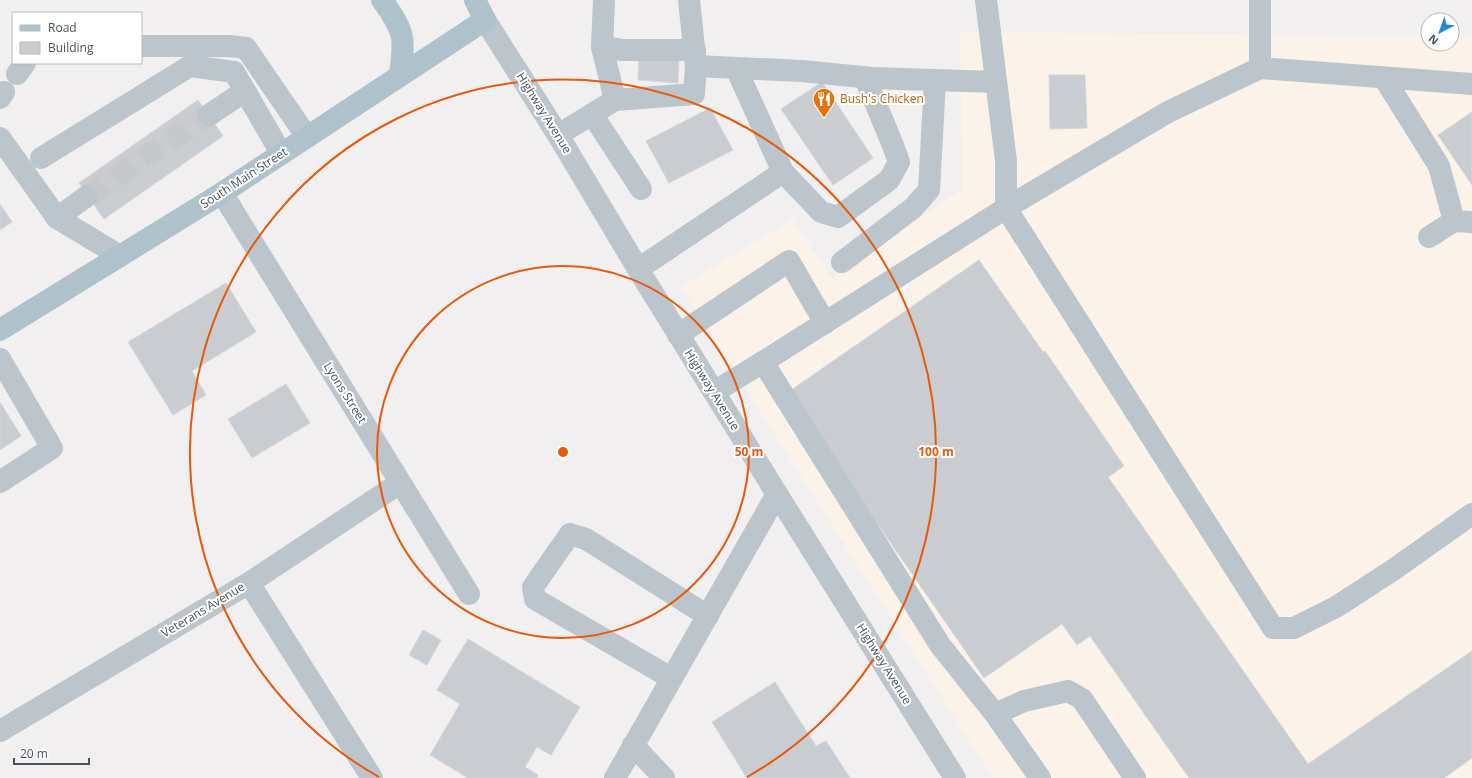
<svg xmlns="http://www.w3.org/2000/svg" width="1472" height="778" viewBox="0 0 1472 778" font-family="'Open Sans',sans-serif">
	<rect width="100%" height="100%" fill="#f1efef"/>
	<polygon fill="#fbf3e9" points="960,32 1428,36 1428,44 1452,44 1452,37 1472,37 1472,778 993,778 681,287 792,219 832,278 962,189"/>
	<g fill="#c9ccd1" stroke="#d3d6da">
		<polygon points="639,58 679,60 678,83 638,80"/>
		<polygon points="1049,75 1085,75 1087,128 1050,129"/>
		<polygon points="822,82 873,158 833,185 781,109"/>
		<polygon points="198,100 223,136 104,219 79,183"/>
		<polygon points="710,108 733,150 669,183 646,141"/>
		<polygon points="1472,112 1472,185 1438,135"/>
		<polygon points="0,204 12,222 0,230"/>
		<polygon points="979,260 1043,352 1045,351 1124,466 1108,477 1308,764 1472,651 1472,758 1444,778 1189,778 1090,636 1077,645 1062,624 984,678 787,393"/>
		<polygon points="226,283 256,332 192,371 206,395 173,415 128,342"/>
		<polygon points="286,384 310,423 252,458 228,419"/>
		<polygon points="0,402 21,436 0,450"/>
		<polygon points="423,630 441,640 427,665 409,655"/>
		<polygon points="468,639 580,707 551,755 537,747 525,767 538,775 537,778 468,778 430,755 460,704 437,690"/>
		<polygon points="775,682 816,746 826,741 850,778 747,778 712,722"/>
	</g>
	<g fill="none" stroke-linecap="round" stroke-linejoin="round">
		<polyline stroke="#c7c8ca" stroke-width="22" stroke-dasharray="22 11" stroke-linecap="butt" points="87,196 209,115"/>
		<g stroke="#bbc5cb" stroke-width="22">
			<polyline points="604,0 602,47 623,50 695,50"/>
			<polyline points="689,0 696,66 802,71 872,78 996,82"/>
			<polyline points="986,0 1006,161 1006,208 1273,628 1294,628 1336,607 1393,570 1472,514"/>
			<polyline points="1260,0 1260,68 1472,84"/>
			<polyline points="485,20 558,135 638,269 777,494 955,778"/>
			<polyline points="141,46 230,46 246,48 307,137"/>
			<polyline points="602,47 615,100"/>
			<polyline points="17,74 25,63"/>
			<polyline points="1384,78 1439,166 1454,221 1472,222"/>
			<polyline points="0,98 4,92"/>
			<polyline points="592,114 641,189"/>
			<polyline points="209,115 245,91"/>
			<polyline points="558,135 615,100 694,94 696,66"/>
			<polyline points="0,138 57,218 120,256"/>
			<polyline points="41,158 190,66 234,72 281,153"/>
			<polyline points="783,172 821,212 838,217 889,180 899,162 892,143 865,78"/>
			<polyline points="222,193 469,594"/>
			<polyline points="57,218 87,196"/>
			<polyline points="1429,237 1454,221"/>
			<polyline points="842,262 913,208 929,190 935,80"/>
			<polyline points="638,269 783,172 736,68"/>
			<polyline points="678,335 789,261 825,323"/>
			<polyline points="0,359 52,448 0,482"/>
			<polyline points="714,392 763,362"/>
			<polyline points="249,583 372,778"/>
			<polyline points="671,678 535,599 533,587 570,534 586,539 708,616"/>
			<polyline points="995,714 940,645 763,362 1006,208 1168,112 1260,68"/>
			<polyline points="0,731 249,583 400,483"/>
			<polyline points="633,745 664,778"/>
			<polyline points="615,778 777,494"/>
			<polyline points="1040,778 995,714 1024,701 1068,691 1082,699 1135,778"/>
		</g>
		<g stroke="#afc2cc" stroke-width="22">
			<path d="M382,0C389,10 397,20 401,33C405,46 401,63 400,76"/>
			<polyline points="0,330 222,193 485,20 475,0"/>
		</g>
	</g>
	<g fill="none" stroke="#e8590c" stroke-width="2">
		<circle cx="563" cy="452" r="186"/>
		<path d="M379 777A373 373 0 1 1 747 777"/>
	</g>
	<defs>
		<g id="restaurant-pin" transform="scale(1.15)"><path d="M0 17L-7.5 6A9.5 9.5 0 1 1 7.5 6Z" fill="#e8710a" stroke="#fff"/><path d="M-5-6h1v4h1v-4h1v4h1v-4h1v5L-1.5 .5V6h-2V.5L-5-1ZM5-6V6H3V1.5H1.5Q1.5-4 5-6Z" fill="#fff"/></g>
	</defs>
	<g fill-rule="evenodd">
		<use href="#restaurant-pin" x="824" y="99"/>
	</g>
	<g text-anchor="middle" stroke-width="4" stroke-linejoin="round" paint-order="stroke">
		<g font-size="12" fill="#c56008" stroke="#fff" text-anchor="start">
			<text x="840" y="103">Bush's Chicken</text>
		</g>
		<g font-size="12" fill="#48545b" stroke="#fff">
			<text transform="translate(544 113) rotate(58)" y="4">Highway Avenue</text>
			<text transform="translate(244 178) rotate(-33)" y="4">South Main Street</text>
			<text transform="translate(712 390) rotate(58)" y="4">Highway Avenue</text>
			<text transform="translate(345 393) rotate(58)" y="4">Lyons Street</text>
			<text transform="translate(203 610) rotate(-31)" y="4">Veterans Avenue</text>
			<text transform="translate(884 664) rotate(58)" y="4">Highway Avenue</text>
		</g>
	</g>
	<circle cx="563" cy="452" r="6" fill="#e8590c" stroke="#fff" stroke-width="2"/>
	<g font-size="12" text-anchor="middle" font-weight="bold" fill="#e8590c" stroke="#fff" stroke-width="4" stroke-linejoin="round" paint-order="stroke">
		<text x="749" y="456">50 m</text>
		<text x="936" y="456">100 m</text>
	</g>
	<rect x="12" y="12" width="130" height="52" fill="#ffffff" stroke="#b6bbbd"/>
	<rect x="20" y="25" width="20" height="6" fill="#afc2cc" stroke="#b6bbbd"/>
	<text x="48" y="32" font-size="12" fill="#48545b">Road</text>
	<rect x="20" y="42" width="20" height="12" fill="#c9ccd1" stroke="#b6bbbd"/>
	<text x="48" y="52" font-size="12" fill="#48545b">Building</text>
	<g transform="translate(1440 32) rotate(221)"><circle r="19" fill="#ffffff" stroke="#b6bbbd"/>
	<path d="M0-3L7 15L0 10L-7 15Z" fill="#2189d9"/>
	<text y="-6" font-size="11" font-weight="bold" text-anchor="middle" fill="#48545b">N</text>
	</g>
	<path d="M14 758v6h75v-6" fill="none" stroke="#48545b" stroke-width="2"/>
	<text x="20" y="758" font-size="12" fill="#48545b" stroke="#ffffff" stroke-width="3" paint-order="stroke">20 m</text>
</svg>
